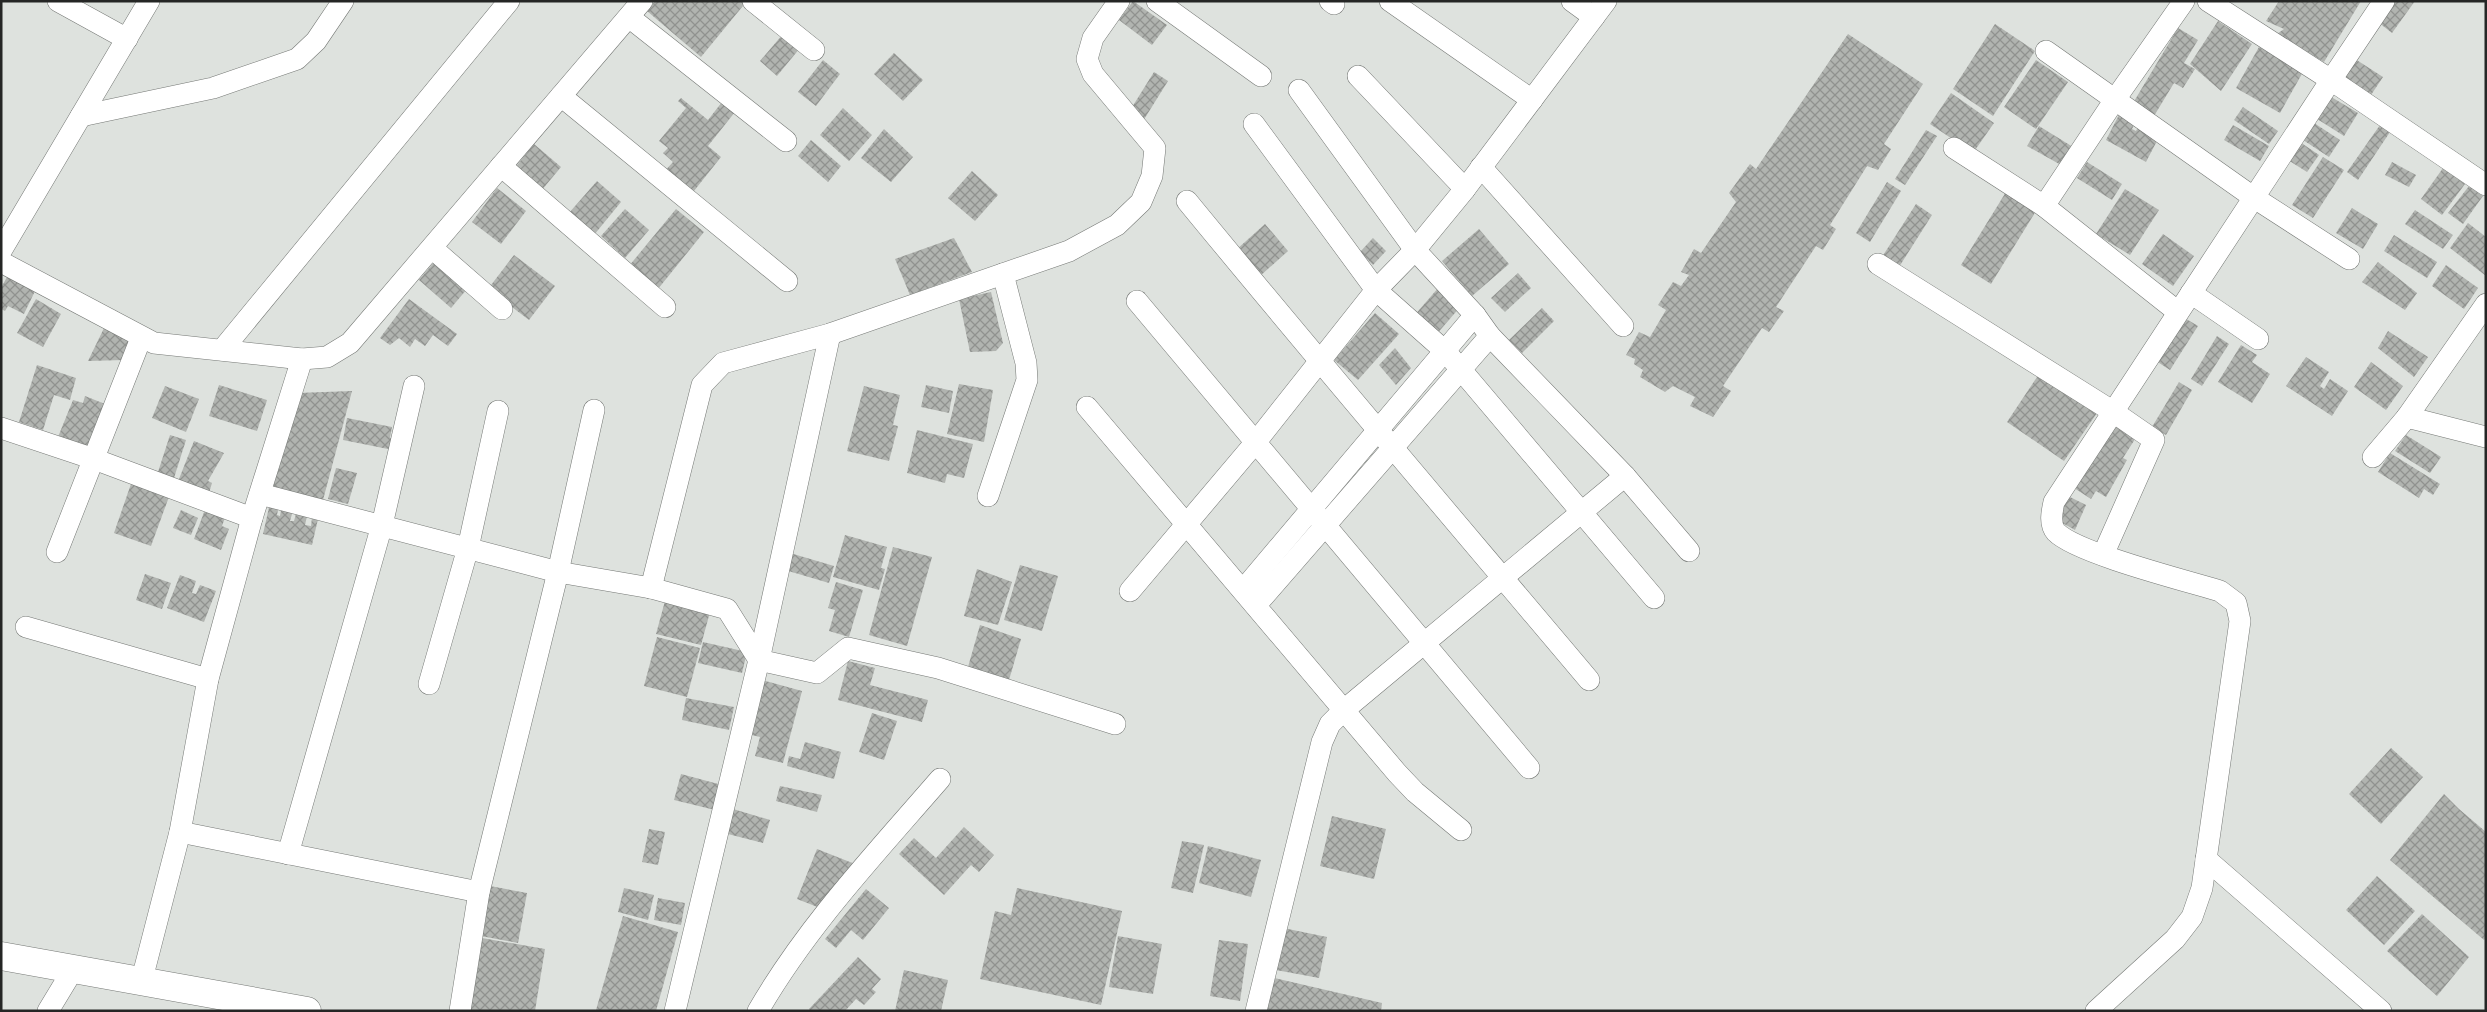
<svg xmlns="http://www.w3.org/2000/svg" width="2487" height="1012" viewBox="0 0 2487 1012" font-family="Merriweather,serif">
	<defs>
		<pattern id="building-cross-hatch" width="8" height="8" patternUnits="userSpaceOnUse" patternTransform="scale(1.25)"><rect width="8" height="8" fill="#b1b4b0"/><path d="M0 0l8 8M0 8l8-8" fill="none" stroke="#90928f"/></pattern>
	</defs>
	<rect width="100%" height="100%" fill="#dee2de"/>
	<g fill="url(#building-cross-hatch)">
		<polygon points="655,1 747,1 701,57 647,11"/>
		<polygon points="1133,1 1167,25 1152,45 1119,20"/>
		<polygon points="2279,1 2361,1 2324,62 2277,34 2284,29 2266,21"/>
		<polygon points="2393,1 2415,1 2392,33 2378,22"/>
		<polygon points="2218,21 2252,44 2221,91 2190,64"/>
		<polygon points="1995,24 2035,51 1993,116 1953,89"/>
		<polygon points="2178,28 2198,40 2184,63 2195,69 2183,88 2174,83 2154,116 2133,103"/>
		<polygon points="783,34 800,48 777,76 760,61"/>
		<polygon points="1848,34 1923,84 1884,144 1891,149 1878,170 1867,166 1830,225 1836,229 1823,250 1816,246 1776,307 1784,311 1769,332 1762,328 1723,386 1731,391 1713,417 1690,406 1695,397 1673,386 1665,392 1640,377 1643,370 1634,364 1635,359 1626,355 1639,332 1650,337 1666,310 1658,305 1673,282 1681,286 1689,275 1681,272 1694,249 1701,253 1736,202 1729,193 1750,164 1756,169"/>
		<polygon points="2259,47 2303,72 2280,113 2236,88"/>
		<polygon points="894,53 923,80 903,101 874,74"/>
		<polygon points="2352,57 2383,77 2369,98 2338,77"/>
		<polygon points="823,60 840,74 816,106 798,92"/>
		<polygon points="2036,60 2068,82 2036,129 2004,107"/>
		<polygon points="1154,72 1168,81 1143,121 1129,112"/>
		<polygon points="1951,93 1994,123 1973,153 1930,124"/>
		<polygon points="2328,95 2358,113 2344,136 2314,117"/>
		<polygon points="681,98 708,120 722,102 735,112 708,146 721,157 690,196 662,174 673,162 663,153 668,148 659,141 686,108 678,101"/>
		<polygon points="2243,107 2278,131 2269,144 2234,120"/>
		<polygon points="843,108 872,135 849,161 820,135"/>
		<polygon points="2122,109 2138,117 2132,129 2136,131 2139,125 2159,137 2146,162 2106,140"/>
		<polygon points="2311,121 2340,140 2329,157 2300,138"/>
		<polygon points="2233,125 2269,146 2260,161 2224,140"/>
		<polygon points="2380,125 2390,132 2358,180 2347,172"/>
		<polygon points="2039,126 2073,147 2061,165 2027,146"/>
		<polygon points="884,129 913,157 891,182 861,158"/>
		<polygon points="1926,130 1937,136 1905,185 1895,179"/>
		<polygon points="811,140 841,166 828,182 798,156"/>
		<polygon points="2297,140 2319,155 2307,172 2285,158"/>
		<polygon points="534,144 561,167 541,191 514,169"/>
		<polygon points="2323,157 2344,170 2313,218 2292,205"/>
		<polygon points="2087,162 2122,184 2112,200 2077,178"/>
		<polygon points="2392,162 2416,175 2409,187 2385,175"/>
		<polygon points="2443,168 2465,184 2442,215 2421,199"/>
		<polygon points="972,171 998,195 975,221 948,198"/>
		<polygon points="597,181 621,202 594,235 569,213"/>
		<polygon points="1887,182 1901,191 1870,242 1856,233"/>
		<polygon points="2469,186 2483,196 2463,224 2448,213"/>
		<polygon points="497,188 526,211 501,244 472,222"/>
		<polygon points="2125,189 2159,210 2130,255 2096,234"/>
		<polygon points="2006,192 2036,211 1991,284 1961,265"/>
		<polygon points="1916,204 1932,215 1899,267 1882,257"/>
		<polygon points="2352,208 2378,224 2363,249 2336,233"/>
		<polygon points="625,209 649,230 625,258 601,236"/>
		<polygon points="676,209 704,232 658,289 629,266"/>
		<polygon points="2415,210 2453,235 2443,249 2405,224"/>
		<polygon points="2468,223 2486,237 2486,276 2450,248"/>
		<polygon points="1265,224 1288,251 1259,277 1236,250"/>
		<polygon points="1479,229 1509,264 1472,296 1442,261"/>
		<polygon points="2163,234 2194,256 2173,286 2142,264"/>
		<polygon points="2394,235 2437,262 2427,278 2384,251"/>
		<polygon points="954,238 972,272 910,295 895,259"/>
		<polygon points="1373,238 1386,251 1373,265 1360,252"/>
		<polygon points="514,255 555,286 529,320 488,289"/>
		<polygon points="435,261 467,289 451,308 419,280"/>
		<polygon points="2378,262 2417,293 2405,310 2362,282"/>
		<polygon points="2446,265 2478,288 2464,309 2432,286"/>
		<polygon points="1518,273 1531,288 1505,312 1491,298"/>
		<polygon points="7,277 35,291 24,314 8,306 5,311 1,309 1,288"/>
		<polygon points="1439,287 1461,306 1435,336 1413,317"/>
		<polygon points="991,292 1003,343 996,351 970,352 959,299"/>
		<polygon points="36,299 61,314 43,347 17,333"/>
		<polygon points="409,299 457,334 448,346 433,335 425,346 415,339 410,347 399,338 390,345 380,338"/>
		<polygon points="1542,308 1554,321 1522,353 1509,340"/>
		<polygon points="1375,313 1399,334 1358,380 1334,360"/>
		<polygon points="2183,317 2198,326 2170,370 2156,361"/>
		<polygon points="105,326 133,340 124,360 88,361"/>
		<polygon points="2388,331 2428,357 2414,377 2378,348"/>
		<polygon points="2217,336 2229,344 2202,386 2191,379"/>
		<polygon points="2241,345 2257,355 2252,362 2270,374 2252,403 2218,382"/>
		<polygon points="1395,348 1411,368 1396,385 1379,365"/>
		<polygon points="2306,357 2329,372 2320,386 2324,389 2330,379 2348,391 2332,416 2286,386"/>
		<polygon points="2371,362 2403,386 2386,410 2354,387"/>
		<polygon points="37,365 76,378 70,400 54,395 43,430 19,422"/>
		<polygon points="2039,374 2097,413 2064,461 2007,422"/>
		<polygon points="2179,382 2192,390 2166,435 2152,427"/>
		<polygon points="959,384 993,390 984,442 947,434"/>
		<polygon points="219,385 267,400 257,431 209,416"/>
		<polygon points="926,385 953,391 949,413 921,407"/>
		<polygon points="165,386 199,399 186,432 152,418"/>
		<polygon points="864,386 900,395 893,425 898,426 889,461 847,451"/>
		<polygon points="352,391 323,500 272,487 297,393"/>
		<polygon points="85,396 105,404 88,448 58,437 73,400 83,403"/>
		<polygon points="347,418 392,427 390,438 395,439 393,450 343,440"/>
		<polygon points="2110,419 2137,436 2123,458 2127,460 2106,497 2096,491 2091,499 2068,484"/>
		<polygon points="917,430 973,444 964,478 947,474 945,483 907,473"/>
		<polygon points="170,435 186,440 174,478 158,472"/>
		<polygon points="2406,435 2441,457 2430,473 2395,451"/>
		<polygon points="194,441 224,453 208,481 212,483 208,496 177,484"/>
		<polygon points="2390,453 2440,484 2433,495 2424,489 2419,498 2378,472"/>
		<polygon points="336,468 357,473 348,504 328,499"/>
		<polygon points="132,481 170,494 151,546 114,533"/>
		<polygon points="2064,494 2086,505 2075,530 2055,519"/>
		<polygon points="270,503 279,505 277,515 280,516 282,504 294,507 290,521 294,521 297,510 308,512 305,525 311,526 312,517 318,519 312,545 263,534"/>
		<polygon points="206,507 226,515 222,526 229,529 221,550 194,539"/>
		<polygon points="181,510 198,518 191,535 173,528"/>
		<polygon points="845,535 887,547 881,568 885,569 879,590 833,577"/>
		<polygon points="893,547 932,557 907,646 869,635"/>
		<polygon points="790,553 834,566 829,583 785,570"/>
		<polygon points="1020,565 1058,576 1042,631 1004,620"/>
		<polygon points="977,569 1012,582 998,625 964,616"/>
		<polygon points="145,574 171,583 162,609 136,600"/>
		<polygon points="180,575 196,581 192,593 196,594 200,585 216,591 204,622 167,608"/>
		<polygon points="836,582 863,590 849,637 829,631 835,610 828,608"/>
		<polygon points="665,601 710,612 701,645 656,634"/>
		<polygon points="980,625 1021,639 1009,680 968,667"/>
		<polygon points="657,637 700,648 687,697 644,686"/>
		<polygon points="703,642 747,652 742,673 698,663"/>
		<polygon points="848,661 875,668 870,685 928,700 922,722 838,700"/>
		<polygon points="758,679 802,691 783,763 755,756 760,737 744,733"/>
		<polygon points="686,698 734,707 729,730 682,720"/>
		<polygon points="872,713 897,721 884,760 859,752"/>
		<polygon points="805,742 841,752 834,779 787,766 789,756 800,759"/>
		<polygon points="2391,748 2423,777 2381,824 2349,794"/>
		<polygon points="681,774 722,785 715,810 674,800"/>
		<polygon points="780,786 822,795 817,812 776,801"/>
		<polygon points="2444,794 2459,809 2486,832 2486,938 2484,940 2390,860"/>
		<polygon points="733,809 770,820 763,843 728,834"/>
		<polygon points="1332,816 1386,829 1374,879 1320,866"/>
		<polygon points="964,827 994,855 979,872 971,865 944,895 899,854 914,838 936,858"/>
		<polygon points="649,829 665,832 658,865 642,862"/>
		<polygon points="1182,841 1204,845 1193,893 1171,888"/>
		<polygon points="1208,846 1261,860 1251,897 1199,883"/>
		<polygon points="817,849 855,864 820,908 797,899"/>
		<polygon points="2377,876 2415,911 2384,945 2346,910"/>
		<polygon points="490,886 527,893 518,943 481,936"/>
		<polygon points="624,888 654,895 648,920 618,912"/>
		<polygon points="1017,888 1122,911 1101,1005 980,979 995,911 1011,915"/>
		<polygon points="866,889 889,908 863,940 851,930 836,948 825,939"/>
		<polygon points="658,898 685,903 681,925 654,920"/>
		<polygon points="2422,914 2469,957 2437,996 2387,951"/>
		<polygon points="623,916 678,932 656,1011 596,1010"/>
		<polygon points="1288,929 1327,937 1319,978 1276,970 1284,930"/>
		<polygon points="1118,936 1162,944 1153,994 1109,987"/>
		<polygon points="482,938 545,949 535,1011 470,1011"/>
		<polygon points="1219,940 1248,944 1240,1001 1210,996"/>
		<polygon points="858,957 881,979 872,989 876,992 864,1005 856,999 845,1011 811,1011 809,1009"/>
		<polygon points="904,970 948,980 941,1011 895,1011"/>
		<polygon points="1270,977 1382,1003 1381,1011 1262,1011"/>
	</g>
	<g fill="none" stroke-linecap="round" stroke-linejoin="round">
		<g stroke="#757875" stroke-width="22">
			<g id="street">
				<polyline points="58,1 127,39"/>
				<polyline points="753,1 814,50"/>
				<polyline points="1157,1 1261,76"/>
				<polyline points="1330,1 1334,4"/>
				<polyline points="1390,1 1532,100"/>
				<polyline points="1572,1 1594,17"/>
				<polyline points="2208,1 2331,80 2486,185"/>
				<polyline points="629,17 786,141"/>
				<polyline points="2046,51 2253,197 2349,259"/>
				<polyline points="1358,76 1465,189"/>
				<polyline points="1299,90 1415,250 1475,315 1490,336 1625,476 1689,551"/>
				<polyline points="561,96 787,281"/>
				<polyline points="81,116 213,88 297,59 316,41 343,1"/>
				<polyline points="1254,124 1376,290 1446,352 1654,598"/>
				<polyline points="1954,148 2044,206 2178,312"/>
				<polyline points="501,166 665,307"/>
				<polyline points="1481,167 1623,326"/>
				<path d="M1187,201C1319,362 1455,521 1589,680"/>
				<polyline points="2044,206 2116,98 2184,1"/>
				<polyline points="432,248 502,309"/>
				<polyline points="1,251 149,1"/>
				<polyline points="1,262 154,343 302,359 327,357 350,343 642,1"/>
				<polyline points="1878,264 2112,411 2154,440 2103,555"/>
				<polyline points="2191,293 2258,339"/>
				<polyline points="1137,301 1529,768"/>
				<polyline points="222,350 509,1"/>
				<polyline points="1087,407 1397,773 1415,792 1461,830"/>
				<polyline points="2407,417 2486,437"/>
				<polyline points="1,428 94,459 252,518"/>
				<polyline points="2373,457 2407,417 2486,304"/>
				<polyline points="260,494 558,572 651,588 727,609 759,660 817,673 848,648 938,668 1115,724"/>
				<polyline points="988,496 1027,380 1026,363 1003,274"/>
				<polyline points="57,552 141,338"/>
				<polyline points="651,588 702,385 723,363 830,334 1069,251 1117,225 1141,202 1152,176 1155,148 1093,74 1087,59 1093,38 1119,1"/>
				<polyline points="1243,590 1475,315"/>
				<polyline points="1130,591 1255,443 1376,290 1415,250 1465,189 1606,1"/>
				<polyline points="1256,605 1490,336"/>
				<polyline points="26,627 208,679"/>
				<polyline points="429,684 468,548 498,411"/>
				<polyline points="180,832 479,892"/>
				<polyline points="288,854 382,525 414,386"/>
				<polyline points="2206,859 2381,1011"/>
				<polyline points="142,979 180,832 208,679 252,518 302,359"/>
				<polyline points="48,1011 74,968"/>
				<polyline points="460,1011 479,892 558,572 594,410"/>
				<polyline points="675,1011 759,660 830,334"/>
				<path d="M758,1011C807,926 876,853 940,779"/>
				<polyline points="1256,1011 1322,742 1330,724 1344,710 1625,476"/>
				<path d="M2096,1011L2175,939L2192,917L2202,888L2240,621L2236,603L2220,591C2187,581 2076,553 2056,532C2049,524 2052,511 2054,502L2331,80L2384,1"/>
			</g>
		</g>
		<g stroke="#757875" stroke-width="29">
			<polyline id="secondary" points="1,956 307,1011"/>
		</g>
		<use href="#street" stroke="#fff" stroke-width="21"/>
		<use href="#secondary" stroke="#fff" stroke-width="28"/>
	</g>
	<rect width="2487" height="1012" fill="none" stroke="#252625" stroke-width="5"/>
</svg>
